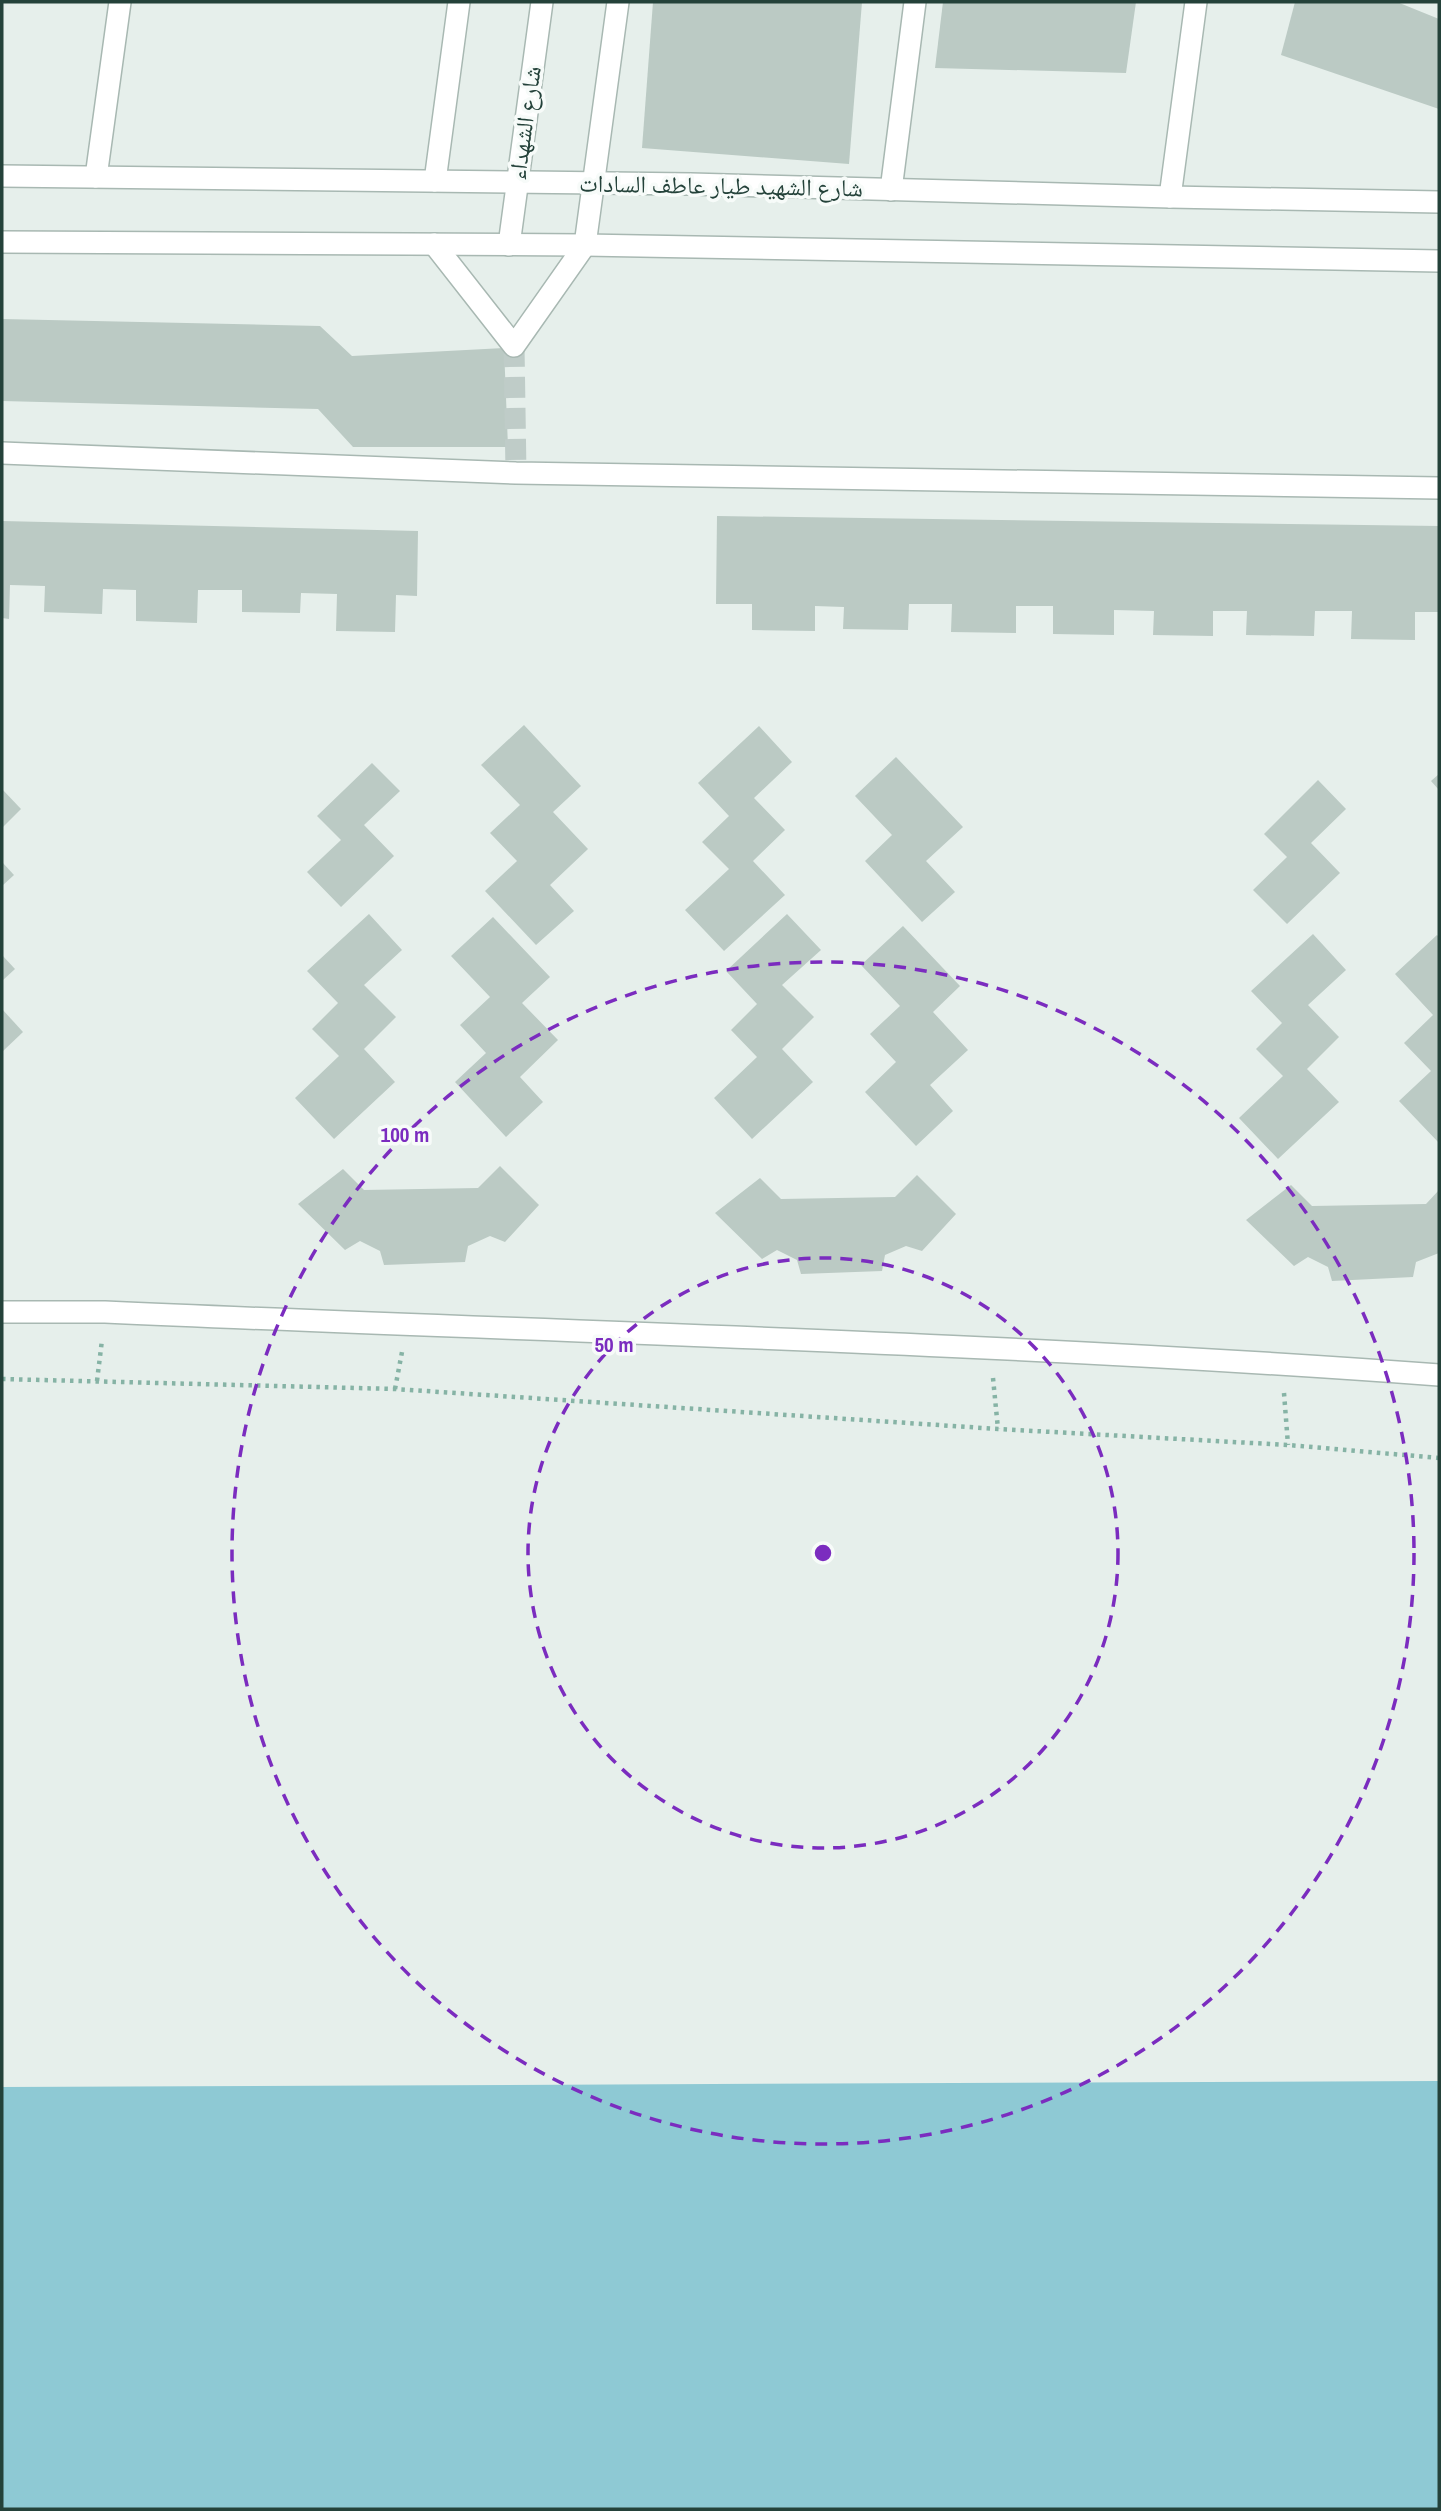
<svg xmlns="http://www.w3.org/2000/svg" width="1441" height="2511" viewBox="0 0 1441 2511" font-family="'Archivo Narrow','Noto Naskh Arabic',sans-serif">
	<rect width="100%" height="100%" fill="#e6efeb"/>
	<polygon fill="#8ec9d4" points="1439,2081 1439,2509 2,2509 2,2087"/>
	<g fill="#bbcac4">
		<polygon points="653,2 862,2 849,164 642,148"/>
		<polygon points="943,2 1136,2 1126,73 935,68"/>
		<polygon points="1295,2 1397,2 1439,19 1439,109 1281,55"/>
		<polygon points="2,319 320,326 352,356 504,348 508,447 353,447 318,409 2,401"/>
		<polygon points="717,516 1439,526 1439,612 1415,612 1415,640 1351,639 1352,611 1315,611 1314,636 1246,635 1247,611 1213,611 1213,636 1153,635 1154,611 1114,610 1114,635 1053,634 1053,606 1016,606 1016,633 951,632 952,604 909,604 908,630 843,629 844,607 815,606 815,631 752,630 752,604 716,604"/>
		<polygon points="2,521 418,531 417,596 396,595 395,632 336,631 337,594 301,593 300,613 242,612 242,590 198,590 197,623 136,621 136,590 103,589 102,614 44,612 45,586 10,585 9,619 2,618"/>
		<polygon points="524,725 581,786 553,812 588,849 550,885 574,911 536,945 485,891 517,861 490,833 520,805 481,765"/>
		<polygon points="759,726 792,762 754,798 785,830 753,861 785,895 724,951 685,910 729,869 702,842 729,816 698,783"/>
		<polygon points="896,757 963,827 926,861 955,892 922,922 865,861 892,835 855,796"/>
		<polygon points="372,763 400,791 364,825 394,856 341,907 307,872 341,840 317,816"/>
		<polygon points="1439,774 1439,790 1431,781"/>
		<polygon points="1318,780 1346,809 1311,843 1340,873 1287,924 1253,890 1287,857 1264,834"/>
		<polygon points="2,789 21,809 2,828"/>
		<polygon points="2,862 14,875 2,886"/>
		<polygon points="369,914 402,950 364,985 396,1017 364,1049 395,1082 334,1139 295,1098 339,1056 312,1029 338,1003 307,971"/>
		<polygon points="787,914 821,950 782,985 814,1017 782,1049 813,1082 752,1139 714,1098 757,1057 731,1030 757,1004 726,971"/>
		<polygon points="493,917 550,977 522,1003 558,1040 520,1077 543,1102 506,1137 455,1082 486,1053 460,1025 490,997 451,956"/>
		<polygon points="903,926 960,986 933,1012 968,1050 930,1085 953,1111 916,1146 865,1092 896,1062 870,1034 900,1006 861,965"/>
		<polygon points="1313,934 1346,970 1308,1005 1339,1037 1307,1069 1339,1102 1278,1159 1239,1118 1283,1076 1256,1049 1282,1023 1251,991"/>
		<polygon points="1437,935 1439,937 1439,1143 1399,1101 1431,1071 1404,1043 1433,1015 1395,974"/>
		<polygon points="2,955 15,969 2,981"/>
		<polygon points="2,1009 23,1032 2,1052"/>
		<polygon points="500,1166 539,1205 505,1242 490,1236 468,1246 465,1262 384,1265 380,1251 360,1241 345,1250 298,1204 343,1169 364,1190 478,1188"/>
		<polygon points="917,1175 956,1214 922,1251 906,1246 885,1255 882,1271 801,1274 797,1260 777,1250 762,1259 715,1213 760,1178 781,1199 895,1197"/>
		<polygon points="1291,1185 1312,1206 1426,1204 1439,1190 1439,1253 1416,1262 1413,1277 1332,1281 1328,1267 1308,1257 1294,1266 1246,1220"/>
	</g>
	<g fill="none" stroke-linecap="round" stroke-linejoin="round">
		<polyline stroke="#bfccc8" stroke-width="21" stroke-dasharray="21 10" stroke-linecap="butt" points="514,346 516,473"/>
		<g stroke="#a8b8b2" stroke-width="24">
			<g id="minor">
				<polyline points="2,176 691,184 1170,197 1439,202"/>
				<polyline points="96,177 120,2"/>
				<polyline points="435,181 459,2"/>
				<polyline points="891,190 915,2"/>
				<polyline points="1170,197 1196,2"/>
				<polyline points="2,242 585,245 1439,261"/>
				<polyline points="434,244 514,346 585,245 618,2"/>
				<polyline points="509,245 542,2"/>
				<polyline points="2,453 516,473 1439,488"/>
				<path d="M2,1312H105C550,1332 995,1342 1439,1375"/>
			</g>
		</g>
		<g stroke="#86b3a5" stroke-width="4.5" stroke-dasharray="3.5 5" stroke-linecap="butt">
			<polyline points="993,1378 998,1429"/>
			<polyline points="2,1379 395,1389 998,1429 1288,1445 1439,1458"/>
			<polyline points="97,1381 102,1340"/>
			<polyline points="395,1389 402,1352"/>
			<polyline points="1284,1393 1288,1445"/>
		</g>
		<use href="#minor" stroke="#fff" stroke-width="21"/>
	</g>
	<g fill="none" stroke="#7b2cbf" stroke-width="3.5" stroke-dasharray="12 9">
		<circle cx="823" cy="1553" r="295"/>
		<circle cx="823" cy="1553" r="591"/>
	</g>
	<g text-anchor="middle" stroke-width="7" stroke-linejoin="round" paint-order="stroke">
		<g font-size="24" fill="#24423a" stroke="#f7fbf9">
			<text transform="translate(525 123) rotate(-82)" y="8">شارع الشهداء</text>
			<text transform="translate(721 186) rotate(1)" y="8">شارع الشهيد طيار عاطف السادات</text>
		</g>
	</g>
	<circle cx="823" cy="1553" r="10" fill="#7b2cbf" stroke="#f7fbf9" stroke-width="3.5"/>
	<g font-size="21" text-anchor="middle" font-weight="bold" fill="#7b2cbf" stroke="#f7fbf9" stroke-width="7" stroke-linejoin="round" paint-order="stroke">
		<text x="405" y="1142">100 m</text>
		<text x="614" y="1352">50 m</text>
	</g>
	<rect width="1441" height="2511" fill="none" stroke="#24423a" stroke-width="7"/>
</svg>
